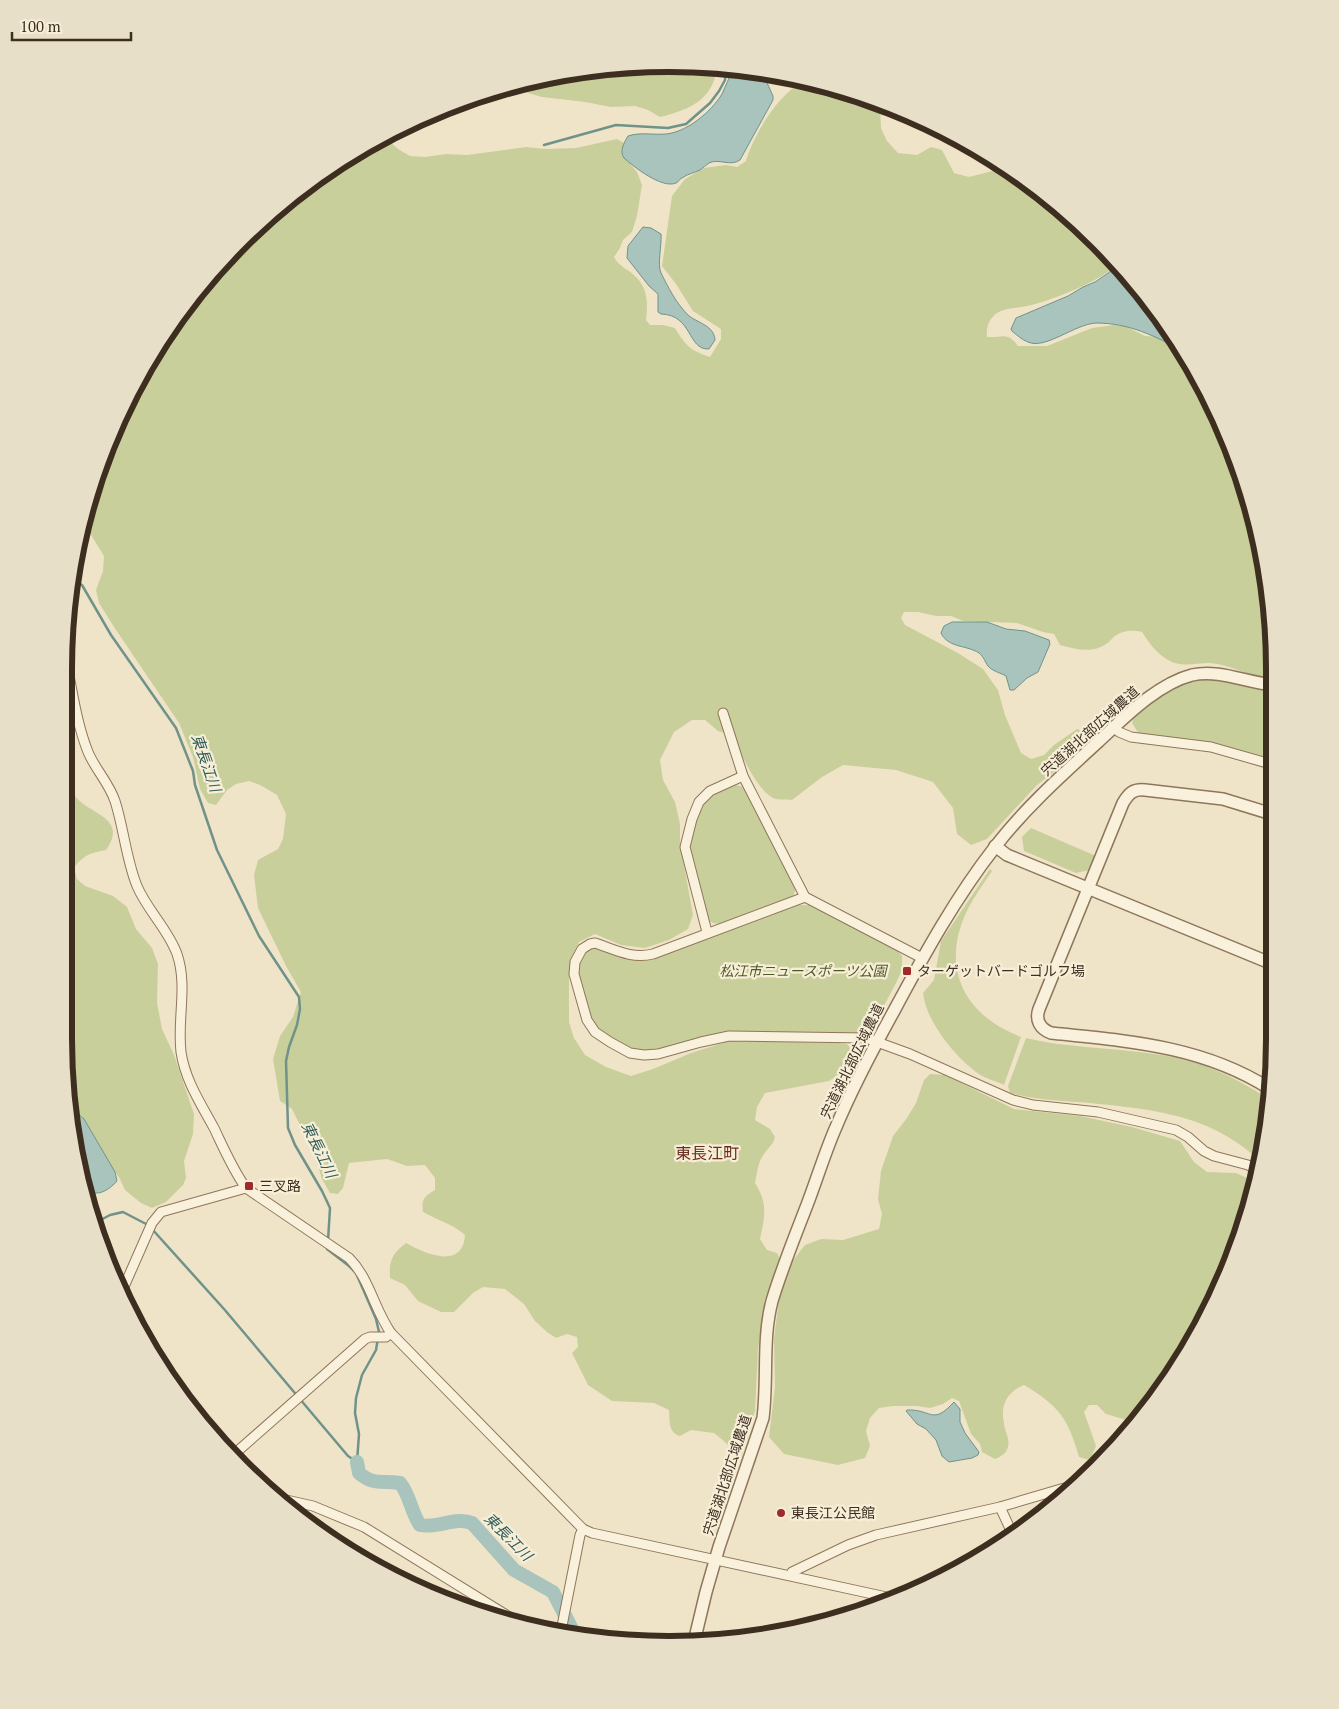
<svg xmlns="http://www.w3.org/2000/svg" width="1339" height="1709" viewBox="0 0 1339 1709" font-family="'PT Serif','Noto Sans JP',serif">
	<rect width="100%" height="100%" fill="#f0e4c8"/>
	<g fill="#c9cf9b">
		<path d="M709,65L717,66C714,100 689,110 660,117L648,110L635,106L611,107L585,102L542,97L511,88L590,69Z"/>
		<path d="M804,81L826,84L880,105L881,128L887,141L898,153L917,155L931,147L942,150L954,173L969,177L1004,168L1009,171L1038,189L1118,264C1101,281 1051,301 1027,306C1018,308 1005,308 997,313C989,319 986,327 987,337C1003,338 1007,331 1018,346H1047L1092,328L1114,325L1125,326L1145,336L1159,337L1177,349L1189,363L1194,366L1243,475L1274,630V677C1252,680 1232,664 1210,663C1195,663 1181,668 1168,660C1156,653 1149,643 1142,632C1133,630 1123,630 1115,636C1112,638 1110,642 1106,644C1092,654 1075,649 1060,645L1054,634L1043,632L1017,623L963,621L951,616H936L918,612H904L901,618L905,625L958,653L983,669L998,690L1005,715L1021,753L1031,759L1044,755L1054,745L1077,729L1085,732L1087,739L1064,764L1036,786L987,839L971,845L957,834L953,808L933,782L896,770L843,765L822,777L792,800C787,799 781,800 776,799C758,794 740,751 732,735L718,731L705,720H692L674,732L660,760L663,780L675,802L680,824V843L693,915L688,929L669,940L645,948L621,945L595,934L579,942L569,965V1022L574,1038L585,1055L606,1067L631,1076L653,1069L691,1053L729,1041L839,1043L847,1044L850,1048L841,1073L829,1081L765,1093L757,1107L755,1120L770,1129L775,1137C773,1145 768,1148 764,1154C758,1162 757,1173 755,1183C768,1203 765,1217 760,1239L767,1250L777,1253L780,1259L765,1299L758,1350L755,1411L741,1454L733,1451L725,1442L714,1433L691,1430L680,1436C668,1432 670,1422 669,1410L654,1403L612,1401L588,1385L572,1353L578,1347L577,1337L567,1334L556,1338L547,1332L535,1321L524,1304L505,1289L483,1287L473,1293L454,1312H441L418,1301L405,1285L390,1278C389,1260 392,1254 406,1243C425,1254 463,1270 465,1235C453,1224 437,1220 423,1212C421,1200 424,1196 435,1190V1178L425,1165L407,1166L387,1159L349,1163L343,1188L338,1194L330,1193L322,1179L314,1153L292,1109L280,1101L273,1059L280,1036L293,1017L301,992L286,966L258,908L254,875L258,860L278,849L283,839L286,814L277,795L260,785L249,781L236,784L227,790L216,805L208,803L200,789L193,757L179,723L114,627L99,603L96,590L103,571L104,556L91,535L85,530L96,475L145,367L189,301L270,214L366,145L385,137L398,149L410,156L425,157L446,154L467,155L526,147L546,149L576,148L617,139L624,143L623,155L637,172L642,185L637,216L632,232L623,240L620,248L614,257C621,269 629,269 637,278C648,290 648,305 646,320L650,325H663L675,328C685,345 691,351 710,357L721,339V329L693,311L676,284L662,266L672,196L685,179L704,168L726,165L737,167L746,161C753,135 780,92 804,81Z"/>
		<path d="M1210,678L1274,691V761L1139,734L1132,723L1134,717C1160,696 1175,680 1210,678Z"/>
		<path d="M65,758C67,769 68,783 73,793C85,815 130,815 106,850C91,853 83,855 74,868L77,879L85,886L113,896L127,907L136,929L152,948L158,964L157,1003L162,1029L174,1055L194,1114L193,1134L184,1161L186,1178L183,1185L166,1202L152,1208L141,1203L125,1190L120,1179L73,1111L64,1039Z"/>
		<path d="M736,785L747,788L796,887L793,898L726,923C718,924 713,925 707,919L689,848L693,824L704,800L713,794Z"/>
		<polygon points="1031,828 1096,856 1090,870 1076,873 1024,851 1022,837"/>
		<path d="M990,869L992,871C982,886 970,902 963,920C942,975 969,1017 1021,1037L1004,1085C996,1081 986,1079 979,1074C956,1058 926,1022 923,993L934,980L941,941Z"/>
		<polygon points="798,905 811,905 828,913 895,948 902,956 902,970 896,983 876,1021 867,1031 861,1033 804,1033 682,1044 654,1051 643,1051 632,1048 604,1035 593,1024 576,967 582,952 591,947 599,947 626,956 691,943"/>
		<path d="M1026,1038C1040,1041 1054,1044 1068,1045C1115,1051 1163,1050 1208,1067C1229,1075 1250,1087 1269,1099L1262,1162C1251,1153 1240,1144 1228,1137C1187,1112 1137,1108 1090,1103C1064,1101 1036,1100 1010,1093L1008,1086Z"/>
		<path d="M930,1074L945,1075L1014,1109L1080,1116L1132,1127L1180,1141L1194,1162L1207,1172L1236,1173L1256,1182L1229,1271L1173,1376L1133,1422L1106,1414L1097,1405H1089L1084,1412L1096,1446L1090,1460L1079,1457C1068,1418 1059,1406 1024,1385C1007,1392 1000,1405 1004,1423C1005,1434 1013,1442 1005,1453C1003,1455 998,1458 995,1459L982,1452L980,1444L971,1434L959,1401L952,1398L943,1404L930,1408L917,1406H893L879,1408L870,1418L866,1431L870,1446L865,1458L838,1465L784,1454L769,1437L775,1387L774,1339L779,1299L791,1263L805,1245L821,1239L843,1240L879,1229L882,1214L878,1199L881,1171L893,1136L907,1118L916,1103L924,1080Z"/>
	</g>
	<g fill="#a9c4bc" stroke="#6f938a">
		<path d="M733,69L763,74L773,96V100L740,160C730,167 719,158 709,163C706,165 703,168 700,170C694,173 687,174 682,178C678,180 680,181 676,183C662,189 634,167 624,158C619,151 624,143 628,136C640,132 653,135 666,134C687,132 711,112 722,94C726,86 729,77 733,69Z"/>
		<path d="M643,227L651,228L661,234C662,245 657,264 661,273C668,287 676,303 688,315C697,323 714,325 715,340L709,349C687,350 693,315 661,314L658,312V294L649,286L627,258L628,246Z"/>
		<path d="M1120,265L1183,351C1155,336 1129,323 1096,323C1075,324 1045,350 1028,342C1022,340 1017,335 1012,331L1011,329L1016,318L1068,296L1083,287L1095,282Z"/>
		<path d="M952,622H987L1006,629L1025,631L1049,640L1050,644L1038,672L1027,678L1014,690H1010L1006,676C1001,673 992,671 988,666C985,662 984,657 979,653C967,645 948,648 941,633L944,626Z"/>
		<path d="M73,1112H76L84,1119L115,1172L117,1181C111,1188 100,1196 92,1192L81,1170Z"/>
		<path d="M954,1402L960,1409V1422L965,1433L979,1452L978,1455L972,1458L949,1462L942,1456L936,1440L926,1429L917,1424L906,1411L907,1410C932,1409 932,1426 954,1402Z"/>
	</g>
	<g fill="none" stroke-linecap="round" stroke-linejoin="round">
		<g stroke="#6f938a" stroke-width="2.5">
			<polyline points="544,145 616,125 668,128 686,124 710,103 719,91 725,80 726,68"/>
			<polyline points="75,581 82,585 111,635 176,728 193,771 195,785 217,850 259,936 299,997 300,1009 297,1025 289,1047 286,1061 288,1128 295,1145 322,1191 330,1208 328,1241"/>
			<polyline points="95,1223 110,1215 123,1212 148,1225"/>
			<polyline points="152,1229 224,1309 348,1456 357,1462"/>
			<polyline points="328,1247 327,1249 349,1266 356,1273 376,1319 379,1332 376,1350 362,1375 356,1398 355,1413 359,1434 357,1462"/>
		</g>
		<path stroke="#a9c4bc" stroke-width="14" d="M357,1462L359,1473C374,1486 382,1480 400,1483C410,1495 411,1512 420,1525C437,1529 456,1516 472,1523L514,1570L553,1592L574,1633"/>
		<g stroke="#8d765c" stroke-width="11">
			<g id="minor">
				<path d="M65,656C72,687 76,722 88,752C95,769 109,783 115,801C124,829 126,859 137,886C147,910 168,929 177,954C188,986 177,1019 181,1052C185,1080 201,1104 214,1128C224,1149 233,1170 246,1188L349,1258C370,1279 374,1309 391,1333L583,1529L592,1533L891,1598"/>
				<polyline points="723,713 743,776 805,897 922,958"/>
				<polyline points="1114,728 1119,732 1131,737 1211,747 1274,765"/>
				<path d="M805,897L653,954C631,959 616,950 595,943L590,944L582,949L575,962L574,974L587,1020L595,1032L610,1042L630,1053L644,1055L658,1054L701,1042L729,1036L866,1038L910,1054L1013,1100L1033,1105L1098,1112L1176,1130L1188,1137L1204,1151L1214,1156L1248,1165L1260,1171"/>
				<polyline points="707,932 685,847 692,819 699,802 710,791 743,776"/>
				<polyline points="123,1289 152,1223 161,1212 246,1188"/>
				<polyline points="232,1456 365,1339 370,1337 386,1337 391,1333"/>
				<polyline points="282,1499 313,1506 364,1527 524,1626"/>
				<polyline points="1000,1507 1013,1535"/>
				<polyline points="791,1575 792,1572 848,1545 876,1535 1000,1507 1078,1484"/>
				<polyline points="561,1631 580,1535 583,1529"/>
			</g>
		</g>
		<g stroke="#8d765c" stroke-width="14">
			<g id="tertiary">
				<polyline points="995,846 1007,855 1275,965"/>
				<path d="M1270,1089C1203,1046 1128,1041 1051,1033C1040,1029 1035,1020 1039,1009L1123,803C1129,793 1133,789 1145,790L1223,799L1275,815"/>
				<path d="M694,1642L706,1592L719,1547L763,1418C768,1379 762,1339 772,1301C782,1268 795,1236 807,1205C817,1179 825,1152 836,1127C853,1086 874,1047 895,1009C925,953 956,897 995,847C1025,808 1062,775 1098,742C1124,718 1157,684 1192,675C1220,669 1247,683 1274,685"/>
			</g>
		</g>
		<use href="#minor" stroke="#faf1dc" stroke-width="9"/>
		<use href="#tertiary" stroke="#faf1dc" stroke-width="11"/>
	</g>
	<g fill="#9e2a2b" stroke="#f7eed8" stroke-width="2">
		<rect x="902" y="966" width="10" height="10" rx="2.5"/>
		<rect x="244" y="1181" width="10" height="10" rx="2.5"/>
		<circle cx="781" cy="1513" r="5"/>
	</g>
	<g text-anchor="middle" stroke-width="4.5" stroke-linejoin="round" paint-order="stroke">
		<g font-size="14" fill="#3d2e20" stroke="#f7eed8">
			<text transform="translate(1090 731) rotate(-42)" y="5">宍道湖北部広域農道</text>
			<text transform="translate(852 1061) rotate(-64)" y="5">宍道湖北部広域農道</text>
			<text transform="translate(727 1475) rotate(-72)" y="5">宍道湖北部広域農道</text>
		</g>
		<g font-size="14" font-style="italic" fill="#4d5a26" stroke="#f7eed8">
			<text x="803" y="976">松江市ニュースポーツ公園</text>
		</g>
		<g font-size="14" fill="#3d2e20" stroke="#f7eed8" text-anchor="start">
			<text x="917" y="976">ターゲットバードゴルフ場</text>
			<text x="259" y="1191">三叉路</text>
			<text x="791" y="1518">東長江公民館</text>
		</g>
		<g font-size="15" font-style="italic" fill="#2f5d5a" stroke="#f7eed8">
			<text transform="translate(206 763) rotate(71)" y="5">東長江川</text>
			<text transform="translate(319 1150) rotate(64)" y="5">東長江川</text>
			<text transform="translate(508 1537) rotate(45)" y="5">東長江川</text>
		</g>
		<g font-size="16" fill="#6b2e1e" stroke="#f7eed8">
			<text x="707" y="1159">東長江町</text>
		</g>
	</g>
	<path d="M0 0H1339V1709H0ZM669 72H669A597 597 0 0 1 1266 669V1039A597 597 0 0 1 669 1636H669A597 597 0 0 1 72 1039V669A597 597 0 0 1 669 72Z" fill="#e8dfc9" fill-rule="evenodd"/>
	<path fill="none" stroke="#3d2e20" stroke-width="6" d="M669 72H669A597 597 0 0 1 1266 669V1039A597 597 0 0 1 669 1636H669A597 597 0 0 1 72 1039V669A597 597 0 0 1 669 72Z"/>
	<path d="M12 32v8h119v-8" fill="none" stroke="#3d2e20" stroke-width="2.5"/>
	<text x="20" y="32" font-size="15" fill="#3d2e20" stroke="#f7eed8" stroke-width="4" paint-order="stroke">100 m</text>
</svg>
